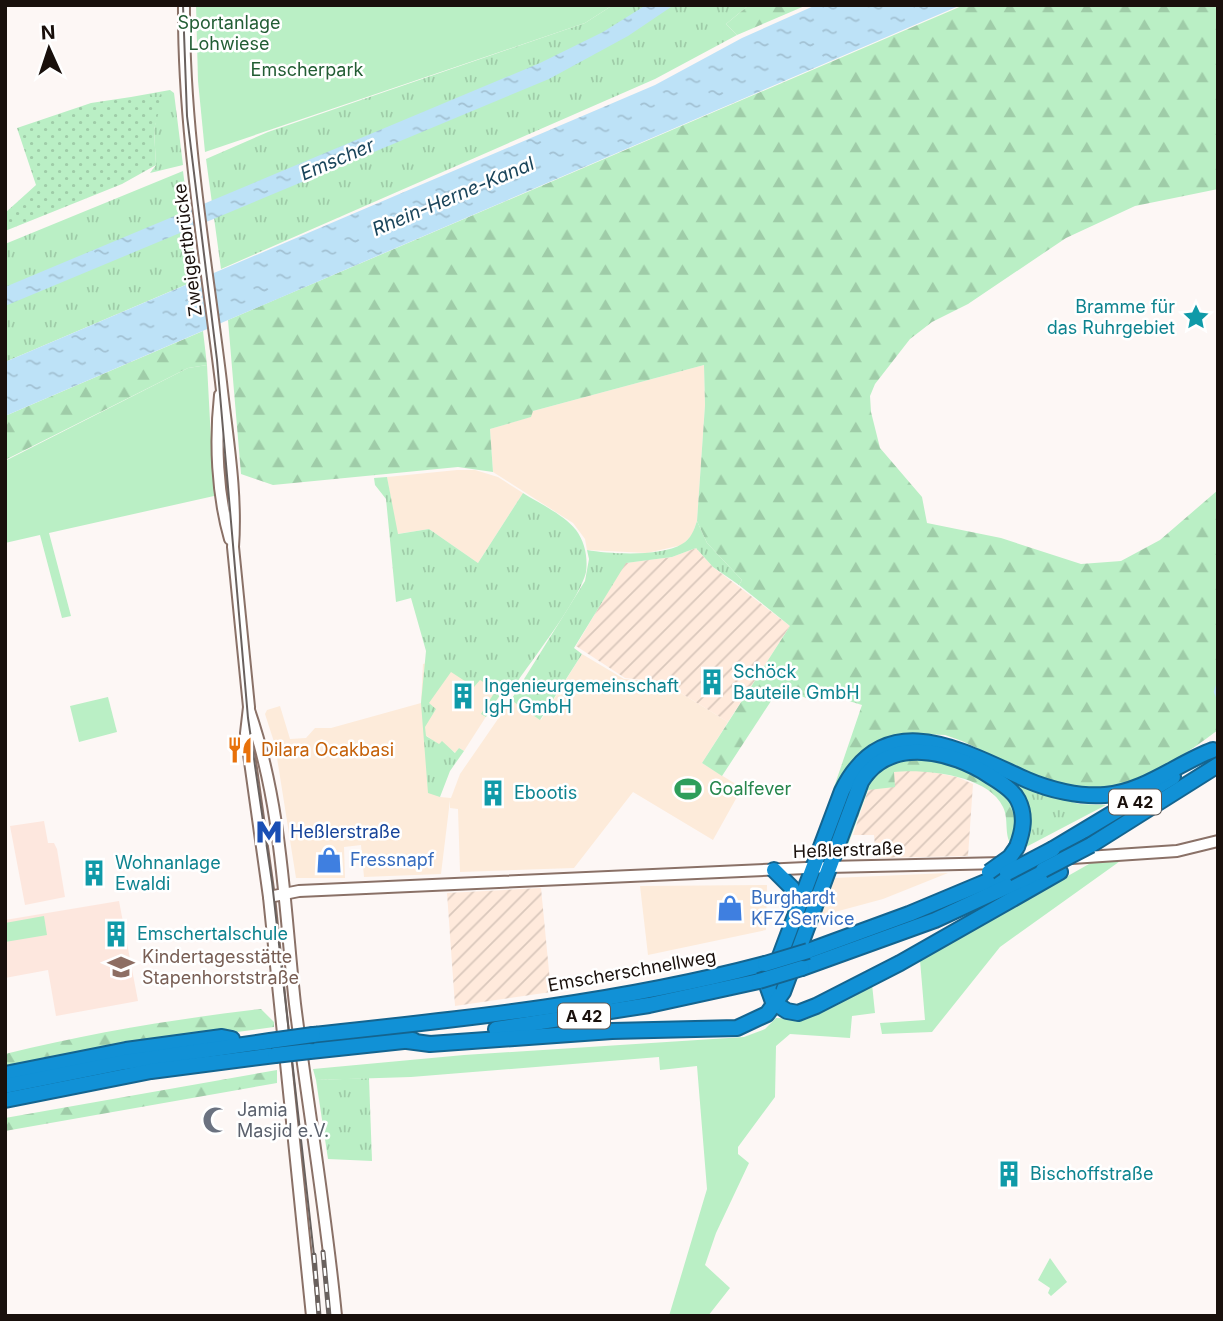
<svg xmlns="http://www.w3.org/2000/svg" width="1223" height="1321" viewBox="0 0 1223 1321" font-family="Inter,sans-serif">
	<defs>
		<pattern id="industrial-furrows" width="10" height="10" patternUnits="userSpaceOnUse" patternTransform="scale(1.75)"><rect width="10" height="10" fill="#ffeadc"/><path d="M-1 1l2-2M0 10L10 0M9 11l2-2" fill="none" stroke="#dac8bc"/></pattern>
		<pattern id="grass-tufts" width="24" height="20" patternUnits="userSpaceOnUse" patternTransform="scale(1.75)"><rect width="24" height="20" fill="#baefc5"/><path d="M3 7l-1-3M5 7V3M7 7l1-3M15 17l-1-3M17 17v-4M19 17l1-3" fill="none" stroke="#9fcca8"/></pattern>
		<pattern id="forest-firs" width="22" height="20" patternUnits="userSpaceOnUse" patternTransform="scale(1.75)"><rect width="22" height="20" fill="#baefc5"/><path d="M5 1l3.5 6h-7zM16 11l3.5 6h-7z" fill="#9fcca8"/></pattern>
		<pattern id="garden-dots" width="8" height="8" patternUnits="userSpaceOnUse" patternTransform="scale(1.75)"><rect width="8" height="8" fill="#baefc5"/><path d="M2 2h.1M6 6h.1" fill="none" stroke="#9fcca8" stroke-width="1.8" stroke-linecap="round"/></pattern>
		<pattern id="water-ripples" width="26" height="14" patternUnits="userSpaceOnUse" patternTransform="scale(1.75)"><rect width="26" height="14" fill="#bde2f7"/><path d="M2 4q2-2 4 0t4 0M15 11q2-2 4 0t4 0" fill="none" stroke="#a2c1d3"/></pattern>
	</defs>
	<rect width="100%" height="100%" fill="#fdf7f5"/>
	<g fill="#fdebda">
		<polygon points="704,365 705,405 697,521 692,535 682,545 647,553 587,550 585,539 573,523 493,472 490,429 530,417 533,411"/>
		<polygon points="457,470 475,470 498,477 523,493 478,563 429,529 397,534 387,477"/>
		<polygon points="582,654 624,679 663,682 728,722 702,763 742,788 713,840 633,792 574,868 460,872 458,809 450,808 450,800 441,874 364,877 361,845 344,847 345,878 296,878 275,745 265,714 267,710 280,706 290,739 306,738 315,728 331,728 421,703 423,664 427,663 505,687 464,751 459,748 456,753 441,742 439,745 427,736 440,797 451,798 460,774 511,700 541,720"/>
		<polygon points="948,873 883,899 820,916 833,878"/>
		<polygon points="767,885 766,930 648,955 640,886"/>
	</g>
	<g fill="url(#industrial-furrows)">
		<polygon points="696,548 713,567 790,626 728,722 663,682 625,678 576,646 625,563 672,557"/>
		<polygon points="919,769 957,777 973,784 968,856 876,858 874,835 853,835 868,790 894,772"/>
		<polygon points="541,888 551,992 455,1006 447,893"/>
	</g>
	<g fill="#fde7de">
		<polygon points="44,821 48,843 54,843 57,849 65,897 25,905 10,826"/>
		<polygon points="119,901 138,1001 56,1016 48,970 5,978 5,920"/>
	</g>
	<g fill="url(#grass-tufts)">
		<polygon points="613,5 749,5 726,24 737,35 655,79 221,269 206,159 268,132 585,23"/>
		<polygon points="170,90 174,93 183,165 150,173 156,165 154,130 161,97 131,97"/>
		<polygon points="183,171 197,280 5,362 5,244"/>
		<path d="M387,477L398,534L429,529L478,563L523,493C540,504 563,514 576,530C585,542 588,558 586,572C580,599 529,664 511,691L505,687L486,717L481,714L496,690L480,680L474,687L451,672L429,703L436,709L425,727L426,736L439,744L442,741L455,753L459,748L464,751L450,771L440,797L428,793L421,703L426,651L411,598L396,602L386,499L375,485L374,478Z"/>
		<path d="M697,521L707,543L742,580L739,585L713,567L696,548L672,557L626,563L574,648L582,654L540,720L511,700L585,581L589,559L587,550C610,554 661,557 682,544C691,539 694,530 697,521Z"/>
		<path d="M1011,782L1079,804L1106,805L1026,847C1033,815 1034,807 1011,782Z"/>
		<polygon points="369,1078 372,1161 328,1159 316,1080"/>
	</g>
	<g fill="url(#forest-firs)">
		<polygon points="749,5 807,5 737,35 726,24"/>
		<path d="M964,5H1218V189L1135,206L1066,238L968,304L932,322L910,339L875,384L870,396L871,412L880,448L922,497L927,523L1001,538L1081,564L1121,561L1160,540L1218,490V730C1175,762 1122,799 1066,787C1030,779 995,756 962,741L945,735L920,734L898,738L854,763L830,799L862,705L813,690L809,699L790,692L775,695L722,776L702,763L790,626L739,585L742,580L707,543L697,521L705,405L704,365L533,411L531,417L490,429L493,472L458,467L273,485L241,474L228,320Z"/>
		<polygon points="203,331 207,365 188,368 5,460 5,416"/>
		<path d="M915,755L971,770L1012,798L1018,825L1011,844C1004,835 1009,819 1003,807C988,775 926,769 894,772L895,787L868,790L845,853L842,849L861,793L878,769Z"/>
		<path d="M261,1009L274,1022V1027L153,1043L5,1069V1054C90,1033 174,1019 261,1009Z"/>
		<polygon points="277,1070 277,1083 5,1131 5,1118"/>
	</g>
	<g fill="#baefc5">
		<polygon points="196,5 613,5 585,23 205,152 198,81"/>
		<polygon points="207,365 214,496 49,533 71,616 62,618 40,535 5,543 5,461 188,368"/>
		<polygon points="108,697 117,732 79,742 70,706"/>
		<polygon points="1130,854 1000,947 932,1032 882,1034 880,1023 925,1020 920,960 1103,856"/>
		<polygon points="44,916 47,935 5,942 5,923"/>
		<polygon points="872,984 875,1013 852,1016 850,1038 790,1034 776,1046 775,1097 738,1147 738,1154 749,1163 716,1233 705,1265 730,1288 708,1316 669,1316 707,1189 697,1066 660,1070 659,1057 411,1077 316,1080 313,1069 464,1055 744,1037 765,1029 776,1018 803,1019"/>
		<polygon points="1050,1258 1067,1282 1051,1296 1048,1293 1050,1288 1038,1280"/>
	</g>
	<polygon fill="url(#garden-dots)" points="131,97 161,97 162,100 154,130 156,165 122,184 5,231 5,213 36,185 17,128 91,103"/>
	<g fill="url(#water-ripples)">
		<polygon points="646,5 674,5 628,36 549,79 5,306 5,287 540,63 603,32"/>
		<polygon points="816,5 961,5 5,416 5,362 655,85 742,38"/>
	</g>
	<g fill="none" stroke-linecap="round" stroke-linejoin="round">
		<polyline stroke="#bde2f7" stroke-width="2.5" points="1218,683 1215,692 1218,699"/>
		<g stroke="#8a7167" stroke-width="14">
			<g id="secondary">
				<path d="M184,5C183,131 206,258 221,382C227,437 237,492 233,547L249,707L246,733L269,897L312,1316"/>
				<path d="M220,395C215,441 217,494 230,539"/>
				<path d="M249,710C282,805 284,904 295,1004C308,1108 326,1211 336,1316"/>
				<polyline points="1072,858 1177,851 1218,841"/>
				<polyline points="269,897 299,891 828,867 1003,863"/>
			</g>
		</g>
		<g stroke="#14648f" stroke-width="18">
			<g id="highway">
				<polyline points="1091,845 1218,765"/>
				<polyline points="1053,849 1173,777"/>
				<polyline points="774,870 792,888 797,907"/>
				<path d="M1060,872L900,963L816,1006L798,1013L787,1011L773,1002L768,988L842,791C885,704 964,752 1027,780C1050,790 1080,797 1105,795C1144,792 1178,763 1213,750"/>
				<polyline points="808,951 909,914 1007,873"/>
				<polyline points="802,968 935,920 1043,870"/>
				<polyline points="496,1029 649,1005 759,981"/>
				<path d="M313,1035C464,1019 618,1003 765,964"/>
				<path d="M407,1041L430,1044L612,1031L737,1028L767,1014L783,992L861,782C889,735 953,751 990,776C1000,782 1013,790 1018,800C1026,816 1023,831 1017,847"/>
				<polyline points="310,1051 413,1040"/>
				<polyline points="5,1074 126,1050 222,1037 232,1039"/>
				<polyline points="5,1086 125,1062 270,1041"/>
				<polyline points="5,1100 151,1071 275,1055"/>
			</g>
		</g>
		<use href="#secondary" stroke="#fff" stroke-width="10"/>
		<use href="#highway" stroke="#1191d6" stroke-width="14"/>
		<polyline stroke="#69615e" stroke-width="2" points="183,5 187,116 217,360 248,718 272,882 314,1255"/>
		<g stroke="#69615e" stroke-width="5">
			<g id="rail">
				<polyline points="323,1252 329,1316"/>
				<polyline points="314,1255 319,1316"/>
			</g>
		</g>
		<use href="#rail" stroke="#fff" stroke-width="2.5" stroke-dasharray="8" stroke-linecap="butt"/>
		<g stroke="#14648f" stroke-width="18" stroke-linecap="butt">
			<g id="highway-bridge">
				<polyline points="1043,870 1091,845"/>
				<polyline points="989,872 1010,857 1017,847"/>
				<polyline points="1007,873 1053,849"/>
				<polyline points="765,964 808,951"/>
				<polyline points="759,981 802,968"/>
				<polyline points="270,1041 313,1035"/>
				<polyline points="275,1055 310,1051"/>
			</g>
		</g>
		<use href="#highway-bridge" stroke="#1191d6" stroke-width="14"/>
	</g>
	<defs>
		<g id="sight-bare" transform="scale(2.1)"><path d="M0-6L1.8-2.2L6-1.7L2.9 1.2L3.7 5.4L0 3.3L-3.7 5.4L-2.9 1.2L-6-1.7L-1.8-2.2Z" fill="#0f9aa8" stroke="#fff" stroke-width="2.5" paint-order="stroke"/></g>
		<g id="building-bare" transform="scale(2.1)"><path d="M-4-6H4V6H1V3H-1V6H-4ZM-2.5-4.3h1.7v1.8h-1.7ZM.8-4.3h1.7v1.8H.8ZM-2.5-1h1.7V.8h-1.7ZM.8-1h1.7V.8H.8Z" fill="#0f9aa8" stroke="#fff" stroke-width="2.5" paint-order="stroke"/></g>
		<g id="restaurant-bare" transform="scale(2.1)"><path d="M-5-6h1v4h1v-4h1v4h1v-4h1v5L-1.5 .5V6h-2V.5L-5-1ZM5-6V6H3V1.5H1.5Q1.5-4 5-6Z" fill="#e8710a" stroke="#fff" stroke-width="2.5" paint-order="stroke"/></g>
		<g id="stadium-bare" transform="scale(2.1)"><path d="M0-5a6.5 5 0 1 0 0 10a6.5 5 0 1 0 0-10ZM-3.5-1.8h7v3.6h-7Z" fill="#2e9e5b" stroke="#fff" stroke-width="2.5" paint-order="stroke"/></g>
		<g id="metro-bare" transform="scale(2.1)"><path d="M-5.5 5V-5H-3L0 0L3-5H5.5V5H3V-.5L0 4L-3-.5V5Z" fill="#1a4fb4" stroke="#fff" stroke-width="2.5" paint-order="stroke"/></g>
		<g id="shop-bare" transform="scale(2.1)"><path d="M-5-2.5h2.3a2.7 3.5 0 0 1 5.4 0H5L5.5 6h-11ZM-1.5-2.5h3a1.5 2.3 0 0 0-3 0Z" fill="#3f7fe0" stroke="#fff" stroke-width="2.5" paint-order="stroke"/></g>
		<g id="school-bare" transform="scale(2.1)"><path d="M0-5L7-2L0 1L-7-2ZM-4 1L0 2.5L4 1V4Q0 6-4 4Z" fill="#8d6e63" stroke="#fff" stroke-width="2.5" paint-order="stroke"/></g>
		<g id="mosque-bare" transform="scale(2.1)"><path d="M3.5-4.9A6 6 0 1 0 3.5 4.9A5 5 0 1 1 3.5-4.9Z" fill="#6b7280" stroke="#fff" stroke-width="2.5" paint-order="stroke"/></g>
	</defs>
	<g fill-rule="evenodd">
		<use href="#sight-bare" x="1196" y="317"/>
		<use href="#building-bare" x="712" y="682"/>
		<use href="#building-bare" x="463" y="696"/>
		<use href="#restaurant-bare" x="240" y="750"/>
		<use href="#stadium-bare" x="688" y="789"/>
		<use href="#building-bare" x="493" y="793"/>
		<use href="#metro-bare" x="269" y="832"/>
		<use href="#shop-bare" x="329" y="860"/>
		<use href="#building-bare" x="94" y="873"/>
		<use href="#shop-bare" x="730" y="908"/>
		<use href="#building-bare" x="116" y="934"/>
		<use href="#school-bare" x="121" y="967"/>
		<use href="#mosque-bare" x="216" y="1120"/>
		<use href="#building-bare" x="1009" y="1174"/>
	</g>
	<g text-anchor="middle" stroke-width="5" stroke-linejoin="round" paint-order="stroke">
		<g fill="#fff" stroke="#5e5855" stroke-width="2">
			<rect x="1109" y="789.5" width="52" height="25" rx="5"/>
			<rect x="558" y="1003.5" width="52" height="25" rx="5"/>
		</g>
		<g font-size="16" font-weight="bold" fill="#19100c">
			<text x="1135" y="808">A 42</text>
			<text x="584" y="1022">A 42</text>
		</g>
		<g font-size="18" fill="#225d34" stroke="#fff">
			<text x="229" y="29">Sportanlage<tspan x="229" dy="21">Lohwiese</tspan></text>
			<text x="307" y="76">Emscherpark</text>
		</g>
		<g font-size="18" fill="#19100c" stroke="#fff">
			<text transform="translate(188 250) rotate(-97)" y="6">Zweigertbrücke</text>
			<text transform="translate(848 850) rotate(-2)" y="6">Heßlerstraße</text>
			<text transform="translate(632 971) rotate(-10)" y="6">Emscherschnellweg</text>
		</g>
		<g font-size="18" fill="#0d838f" stroke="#fff" text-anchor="start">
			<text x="1175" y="313" text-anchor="end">Bramme für<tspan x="1175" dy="21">das Ruhrgebiet</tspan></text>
			<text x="733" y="678">Schöck<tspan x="733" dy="21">Bauteile GmbH</tspan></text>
			<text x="484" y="692">Ingenieurgemeinschaft<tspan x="484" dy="21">IgH GmbH</tspan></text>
			<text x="514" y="799">Ebootis</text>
			<text x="115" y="869">Wohnanlage<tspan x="115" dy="21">Ewaldi</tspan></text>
			<text x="137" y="940">Emschertalschule</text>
			<text x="1030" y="1180">Bischoffstraße</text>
		</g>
		<g font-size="18" fill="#c56008" stroke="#fff" text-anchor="start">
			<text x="261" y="756">Dilara Ocakbasi</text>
		</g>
		<g font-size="18" fill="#27864d" stroke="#fff" text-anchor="start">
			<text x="709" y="795">Goalfever</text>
		</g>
		<g font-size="18" fill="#164399" stroke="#fff" text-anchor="start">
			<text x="290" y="838">Heßlerstraße</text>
		</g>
		<g font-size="18" fill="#366cbe" stroke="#fff" text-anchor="start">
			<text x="350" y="866">Fressnapf</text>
			<text x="751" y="904">Burghardt<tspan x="751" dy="21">KFZ Service</tspan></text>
		</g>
		<g font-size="18" fill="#785e54" stroke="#fff" text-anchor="start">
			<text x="142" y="963">Kindertagesstätte<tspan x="142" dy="21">Stapenhorststraße</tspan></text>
		</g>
		<g font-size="18" fill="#5b616d" stroke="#fff" text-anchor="start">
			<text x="237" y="1116">Jamia<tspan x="237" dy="21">Masjid e.V.</tspan></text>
		</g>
		<g font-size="19" font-style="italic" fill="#19445a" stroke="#fff">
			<text transform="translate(337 159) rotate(-23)" y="7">Emscher</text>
			<text transform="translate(453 196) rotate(-23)" y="7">Rhein-Herne-Kanal</text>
		</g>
	</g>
	<rect width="1223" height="1321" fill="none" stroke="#19100c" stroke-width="14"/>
	<g transform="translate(49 49) rotate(357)" stroke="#ffffff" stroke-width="5" paint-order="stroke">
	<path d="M0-5L12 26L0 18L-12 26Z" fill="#19100c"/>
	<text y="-10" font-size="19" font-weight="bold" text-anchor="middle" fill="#19100c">N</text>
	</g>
</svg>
